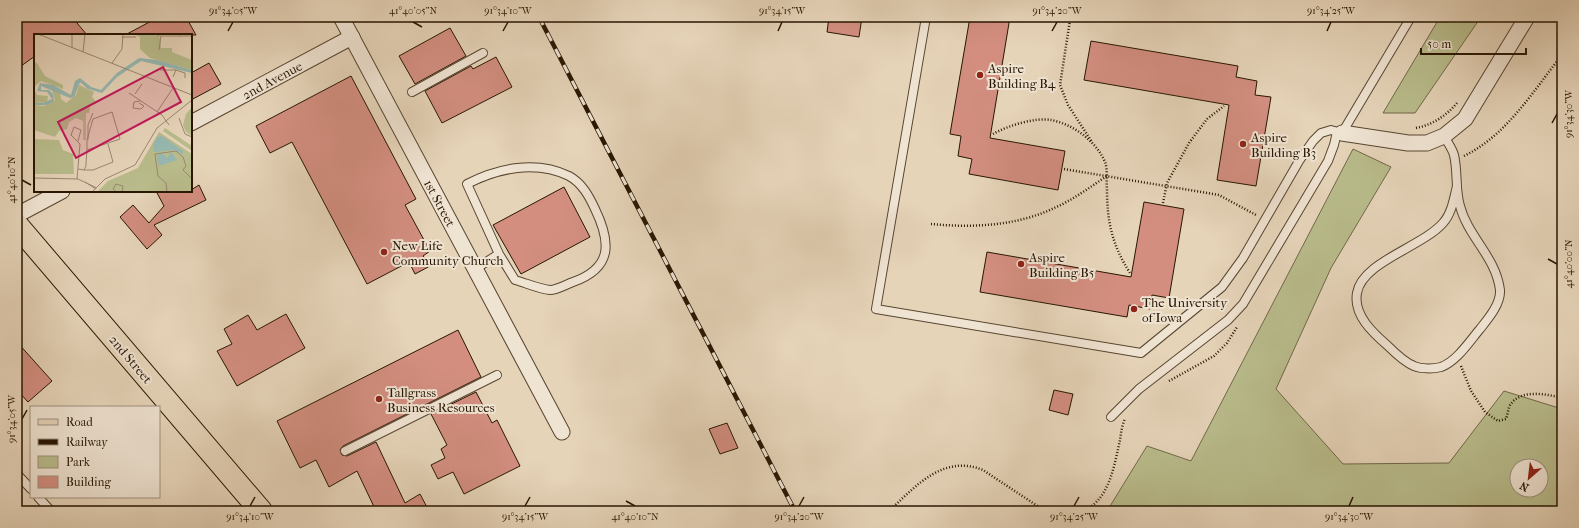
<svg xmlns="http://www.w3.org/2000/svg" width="1579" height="528" viewBox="0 0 1579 528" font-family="'IM FELL French Canon',serif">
	<rect width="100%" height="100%" fill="#e6d4b9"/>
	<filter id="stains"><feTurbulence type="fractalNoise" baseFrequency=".005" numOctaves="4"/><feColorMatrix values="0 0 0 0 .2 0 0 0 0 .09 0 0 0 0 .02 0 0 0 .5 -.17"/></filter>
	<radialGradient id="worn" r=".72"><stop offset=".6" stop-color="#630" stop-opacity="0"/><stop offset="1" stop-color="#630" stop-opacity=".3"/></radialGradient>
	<g fill="#b9bc8c" stroke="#706947" fill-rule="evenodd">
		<polygon points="1440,17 1481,17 1415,113 1383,113"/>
		<path d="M1353,149L1391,167L1331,268L1276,389L1343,464L1449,463L1504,391L1562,409V511H1107L1147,446L1191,461ZM1517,466H1541V490H1517Z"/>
	</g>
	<g fill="#d38e80" stroke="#271602">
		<polygon points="17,17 78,17 77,23 87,35 35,35 35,56 17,69"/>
		<polygon points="159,17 186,17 196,35 125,35"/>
		<polygon points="829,17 862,17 859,37 827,32"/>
		<polygon points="970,17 1010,17 990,138 1065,151 1058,190 969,174 972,159 958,156 961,136 950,134"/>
		<polygon points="450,28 466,56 415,84 399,56"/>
		<polygon points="1091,41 1238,66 1236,77 1257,81 1255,95 1271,97 1256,186 1217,180 1229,105 1084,80"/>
		<polygon points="496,57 512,87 442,123 425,91 471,66 473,69"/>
		<polygon points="209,63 221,84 191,100 191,73"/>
		<polygon points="351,76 416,199 405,205 430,251 423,256 430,266 415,274 409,262 367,284 292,142 270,153 256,126"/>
		<polygon points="199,185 206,200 154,225 162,235 147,249 120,217 133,205 149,223 164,206 156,191 191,191 191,190"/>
		<polygon points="564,187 590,237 521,274 493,225"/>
		<polygon points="1144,202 1184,209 1169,298 1152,295 1150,309 1129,305 1127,317 980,292 987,252 1131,277"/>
		<polygon points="286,314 305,348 237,386 217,351 232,344 224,329 248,315 257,330"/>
		<polygon points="458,330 481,377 343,446 340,450 342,455 347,456 376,442 405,503 420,494 429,511 376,511 357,471 329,487 316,460 300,468 277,421"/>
		<polygon points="17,342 52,381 28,402 17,390"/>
		<polygon points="1054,390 1073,394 1068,415 1049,410"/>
		<polygon points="476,392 492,423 497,420 520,466 464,494 453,472 438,479 431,465 445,458 441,449 447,445 431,414"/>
		<polygon points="727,423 738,448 720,454 709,429"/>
	</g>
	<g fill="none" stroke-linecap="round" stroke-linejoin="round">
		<g stroke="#574630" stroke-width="10">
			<g id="lane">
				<polyline points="926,17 876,309 1141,353 1222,287 1243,258 1299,161 1313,141 1321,133 1331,130 1342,133 1411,17"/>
				<polyline points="412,92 483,53"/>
				<path d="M1444,136C1447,142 1452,148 1454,155C1458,171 1455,190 1460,206C1468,237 1496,257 1500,290C1501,304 1488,319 1480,329C1469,342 1457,361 1441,367C1433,369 1421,369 1414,366C1404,362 1395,353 1388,346C1373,333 1353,315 1357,293C1362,262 1422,247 1443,223C1452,213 1454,198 1457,186"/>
				<path d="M475,269L499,254L515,280C526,283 539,289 550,290C557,290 567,284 573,282C613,268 611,242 595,209C589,196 582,183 569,176C536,160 498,168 467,184L499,254"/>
				<polyline points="1111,417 1139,389 1228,320 1243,304 1328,161 1334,145 1337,132"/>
				<polyline points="345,451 497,375"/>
				<polyline points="17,474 31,489"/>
				<polyline points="38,497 50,510"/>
			</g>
		</g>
		<g stroke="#574630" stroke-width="17">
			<g id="street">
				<polyline points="341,17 562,432"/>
				<polyline points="191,123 352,37"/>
				<polyline points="1342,133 1408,143 1427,143 1444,136 1465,119 1527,17"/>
				<polyline points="17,215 62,191"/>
			</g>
		</g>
		<g stroke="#271602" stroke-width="24">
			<polyline id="primary" points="17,225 261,511"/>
		</g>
		<g stroke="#271602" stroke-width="2.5" stroke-dasharray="1 2" stroke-linecap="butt">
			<polyline points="1070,20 1060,85 1068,105 1092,142"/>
			<path d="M1416,128C1432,125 1446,116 1457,103"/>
			<path d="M993,134C1007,126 1035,117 1051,120C1073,124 1096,141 1105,162C1108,169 1106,181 1107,189C1107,221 1112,245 1130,273"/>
			<path d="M1464,156C1507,135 1533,91 1562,55"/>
			<polyline points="1064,169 1219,195 1256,215"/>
			<polyline points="1163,203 1167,183 1189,143 1207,119 1224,106"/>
			<path d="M931,224C972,228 1017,226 1054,208C1073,200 1090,187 1107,176"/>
			<path d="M1461,366L1471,391L1485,412L1498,421L1506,419C1508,414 1508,407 1511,404C1521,389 1547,394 1562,398"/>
			<polyline points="1169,381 1214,356 1227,343 1237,327"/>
			<path d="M889,511C916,486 943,454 983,470L1045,511"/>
			<path d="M1084,511C1110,498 1114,466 1120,440C1121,433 1122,425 1125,419"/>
		</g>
		<use href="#lane" stroke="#efe3d2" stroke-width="8"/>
		<use href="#street" stroke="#efe3d2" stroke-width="15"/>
		<use href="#primary" stroke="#e6d4b9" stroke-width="22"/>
		<g stroke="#271602" stroke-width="4.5">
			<polyline id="rail" points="539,17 795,511"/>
		</g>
		<use href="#rail" stroke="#efe3d2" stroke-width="3" stroke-dasharray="9" stroke-linecap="butt"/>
	</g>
	<path fill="none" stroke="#271602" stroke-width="1.5" d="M413,22L422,27M228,31L233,22M503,31L508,22M778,31L782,22M1052,31L1057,22M1327,31L1331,22M1552,123L1557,114M22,180L31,185M1548,259L1557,264M22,419L27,410M626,501L635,506M250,506L255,497M525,506L530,497M799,506L804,497M1074,506L1079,497M1349,506L1353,497"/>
	<g fill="#8f2418" stroke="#efe3d2" stroke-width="1.5">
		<circle cx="980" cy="75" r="4"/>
		<circle cx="1243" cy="144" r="4"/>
		<circle cx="384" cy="252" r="4"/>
		<circle cx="1021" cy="264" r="4"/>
		<circle cx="1134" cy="309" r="4"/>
		<circle cx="379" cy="399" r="4"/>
	</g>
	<g text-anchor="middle" stroke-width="4" stroke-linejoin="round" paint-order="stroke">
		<g font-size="13" fill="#271602" stroke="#efe3d2" text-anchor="start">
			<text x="988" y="73">Aspire<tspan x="988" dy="15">Building B4</tspan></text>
			<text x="1251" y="142">Aspire<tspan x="1251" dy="15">Building B3</tspan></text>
			<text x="392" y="250">New Life<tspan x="392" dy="15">Community Church</tspan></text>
			<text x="1029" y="262">Aspire<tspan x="1029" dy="15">Building B5</tspan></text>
			<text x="1142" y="307">The University<tspan x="1142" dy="15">of Iowa</tspan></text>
			<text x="387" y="397">Tallgrass<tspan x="387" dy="15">Business Resources</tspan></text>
		</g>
		<g font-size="13" fill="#271602" stroke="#efe3d2">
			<text transform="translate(272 80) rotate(-28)" y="5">2nd Avenue</text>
			<text transform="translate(440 203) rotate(62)" y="5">1st Street</text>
			<text transform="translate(131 359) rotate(50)" y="5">2nd Street</text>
		</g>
	</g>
	<g transform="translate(34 34)">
		<rect width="158" height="158" fill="#e6d4b9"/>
		<path d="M100,0H118L126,4L127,14H138V18L158,26V36L116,24L106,15V3ZM0,28L3,29L11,42L29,51V55L7,47L0,53ZM45,51L60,58L58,63L63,69L56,71L55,79H52V106H49V87L42,84L35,88L33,95L25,97L21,103L0,96V71L10,72L21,67L18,55L26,59L27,65L32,69L42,61ZM0,54L3,61L14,62L13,69L0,68ZM158,73V102L152,98L149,91L152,80ZM131,94L158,112V117L129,97ZM125,98L158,120V158H63L74,147L104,134ZM0,105L25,106L29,116L39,120L40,140H0Z" fill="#b9bc8c"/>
		<path d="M105,24L123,26L158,36V39L107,27L83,43L68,59L54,55L46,48L40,63L36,64L7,52V56H15L19,60L20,68L12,71H0V68L9,69L18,65L13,58L3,57L6,49L19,51L37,61L41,47L46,44L57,53L67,56L83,39ZM128,102L149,117V120L140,116L120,118L119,111L123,103ZM137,118L143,126L125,132L123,121L128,119L133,124Z" fill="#96b8b1"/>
		<path fill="none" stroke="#9a8870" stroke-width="1" d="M4,0L158,61M123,0V2H146M145,2H158M88,3H102M38,14V0M125,16L127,2M49,18L51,0M78,29L88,15L89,0M126,36H142M139,43L142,36L151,39V44M95,59L128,81L135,91M101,60L108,50M105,69L110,72L107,75L99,74L100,68L106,67M123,78L139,54M145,84L151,100L158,103M54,106V91L59,79M44,107L47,96L40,93L37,101L46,110M44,135L50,136L52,132V129L53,116V106L59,85L78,78L86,105L53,116M50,136H59L79,128L74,110M0,144L44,145L63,154M43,145L46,110M51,148L62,155M58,158L71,145L101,131L123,94L158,66M83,158L79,155L82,150L89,152L88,158M133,158L132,149L124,142L121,120L142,117L149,123L152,132L149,136L158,145"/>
		<path fill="#c2185b" fill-opacity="0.15" stroke="#c2185b" stroke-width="2" d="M129,33L147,68L42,124L24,88Z"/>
		<rect width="158" height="158" fill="none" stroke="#271602" stroke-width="2"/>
	</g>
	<rect width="1579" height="528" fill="none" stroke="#e6d4b9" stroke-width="44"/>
	<rect x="30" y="406" width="130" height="92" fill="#efe3d2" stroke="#9f917f"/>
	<rect x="38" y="419" width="20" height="6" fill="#e6d4b9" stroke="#9f917f"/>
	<text x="66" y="426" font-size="12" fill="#271602">Road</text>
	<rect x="38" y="439" width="20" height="6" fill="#271602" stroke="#9f917f"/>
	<text x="66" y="446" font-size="12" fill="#271602">Railway</text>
	<rect x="38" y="456" width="20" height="12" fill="#b9bc8c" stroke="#9f917f"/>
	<text x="66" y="466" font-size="12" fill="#271602">Park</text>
	<rect x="38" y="476" width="20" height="12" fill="#d38e80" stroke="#9f917f"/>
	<text x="66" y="486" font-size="12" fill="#271602">Building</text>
	<g transform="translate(1529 478) rotate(208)"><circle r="19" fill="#efe3d2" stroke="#9f917f"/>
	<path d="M0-3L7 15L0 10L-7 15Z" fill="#8f2418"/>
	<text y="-6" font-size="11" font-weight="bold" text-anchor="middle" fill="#271602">N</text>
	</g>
	<path d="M1421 48v6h105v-6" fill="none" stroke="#271602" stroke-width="2"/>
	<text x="1427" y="48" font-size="12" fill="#271602" stroke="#efe3d2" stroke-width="3" paint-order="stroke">50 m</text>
	<rect x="22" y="22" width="1535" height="484" fill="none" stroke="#271602" stroke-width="1.5"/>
	<g font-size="10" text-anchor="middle" fill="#271602">
		<text x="233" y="14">91°34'05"W</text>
		<text x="413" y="14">41°40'05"N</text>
		<text x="508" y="14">91°34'10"W</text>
		<text x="782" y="14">91°34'15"W</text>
		<text x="1057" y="14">91°34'20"W</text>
		<text x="1331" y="14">91°34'25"W</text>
		<text transform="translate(1568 114) rotate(-90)" y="4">91°34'30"W</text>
		<text transform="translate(11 180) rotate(-90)" y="4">41°40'10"N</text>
		<text transform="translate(1568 264) rotate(-90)" y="4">41°40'00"N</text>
		<text transform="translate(11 419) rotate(-90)" y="4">91°34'05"W</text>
		<text x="250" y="520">91°34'10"W</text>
		<text x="525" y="520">91°34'15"W</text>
		<text x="635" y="520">41°40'10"N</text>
		<text x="799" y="520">91°34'20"W</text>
		<text x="1074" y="520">91°34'25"W</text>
		<text x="1349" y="520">91°34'30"W</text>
	</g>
	<rect width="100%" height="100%" filter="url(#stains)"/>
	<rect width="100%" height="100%" fill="url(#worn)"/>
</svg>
